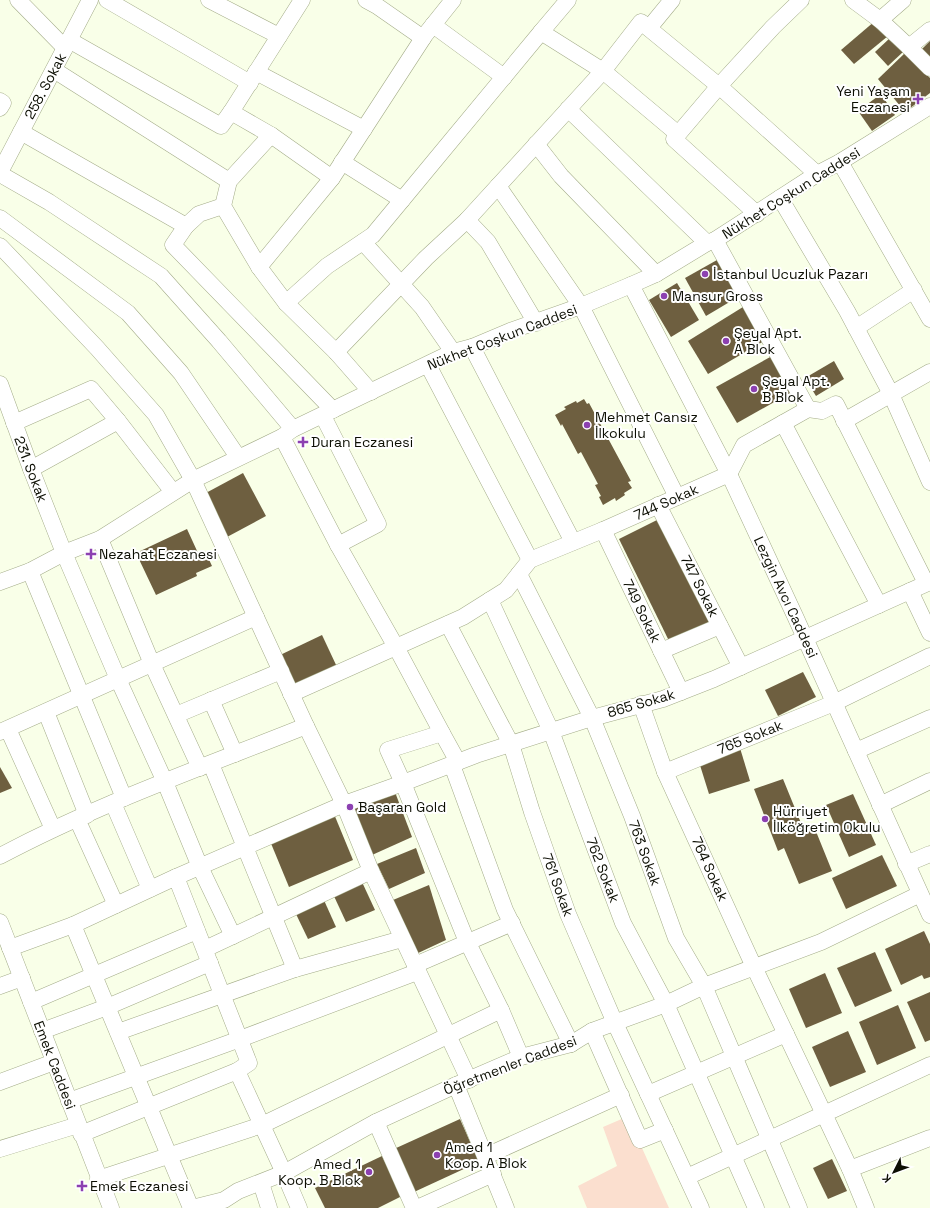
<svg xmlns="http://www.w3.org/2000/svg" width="930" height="1208" viewBox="0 0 930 1208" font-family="'Space Grotesk',sans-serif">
	<rect width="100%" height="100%" fill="#f9ffe8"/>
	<polygon fill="#fbdfcf" points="624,1118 642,1148 669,1208 587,1208 578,1186 617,1166 603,1127"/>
	<g fill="#6e5f40">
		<polygon points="875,21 888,36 854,64 841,50"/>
		<polygon points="891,37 904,51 888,66 875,52"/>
		<polygon points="930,41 930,57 922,49"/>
		<polygon points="905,53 930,78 930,93 905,112 878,79"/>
		<polygon points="881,94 895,115 872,131 858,111"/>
		<polygon points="717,260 738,297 706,316 685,278"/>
		<polygon points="677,283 699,320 671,337 649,300"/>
		<polygon points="743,307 764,341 708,374 688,341"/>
		<polygon points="772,356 792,392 737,423 716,387"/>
		<polygon points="834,361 844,379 816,396 805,378"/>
		<polygon points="584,399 587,404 589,403 631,481 628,482 632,488 624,493 625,495 616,501 615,498 603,505 599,497 601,496 595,485 598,484 581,452 578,454 562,424 561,426 555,415 566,409 564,407 576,401 577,403"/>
		<polygon points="243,473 266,516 227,537 204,494"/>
		<polygon points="661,518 714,625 671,645 619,539"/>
		<polygon points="187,529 198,553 205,551 212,566 196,573 197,576 156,595 136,553"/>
		<polygon points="322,635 337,667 293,688 278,656"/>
		<polygon points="803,672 816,697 778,716 765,690"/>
		<polygon points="740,748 750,781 709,794 699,762"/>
		<polygon points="0,767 12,788 0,793"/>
		<polygon points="783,779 803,828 813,824 832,871 799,884 784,848 778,851 754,789"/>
		<polygon points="395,792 412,837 372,855 353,808"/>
		<polygon points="853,794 876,845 849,857 826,805"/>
		<polygon points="334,814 353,860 289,887 270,841"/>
		<polygon points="416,848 425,873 389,889 377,864"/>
		<polygon points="882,855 897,886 846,909 832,878"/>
		<polygon points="362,882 375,910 346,922 333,894"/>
		<polygon points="429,885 446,940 416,954 393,900"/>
		<polygon points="323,898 336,927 308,939 295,912"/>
		<polygon points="924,931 930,944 930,977 924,979 922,975 901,985 885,949"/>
		<polygon points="875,952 892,991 855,1007 837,968"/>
		<polygon points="825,973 842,1013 806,1028 789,989"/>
		<polygon points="930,992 930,1040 925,1042 907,1002"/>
		<polygon points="898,1005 916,1048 877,1065 859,1022"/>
		<polygon points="848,1031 866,1072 830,1087 812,1047"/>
		<polygon points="460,1119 479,1162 414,1192 394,1149"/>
		<polygon points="382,1156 402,1196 378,1208 325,1208 315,1188"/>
		<polygon points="832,1159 847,1191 828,1199 813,1168"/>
	</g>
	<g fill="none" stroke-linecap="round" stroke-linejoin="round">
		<g stroke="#a4ac89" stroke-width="17">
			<g id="minor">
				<polyline points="18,0 65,48"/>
				<polyline points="107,0 250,83"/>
				<polyline points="209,0 279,36"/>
				<polyline points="366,0 377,6 423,38"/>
				<polyline points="853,0 880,20 909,47"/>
				<polyline points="880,20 903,0"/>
				<polyline points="433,25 504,77"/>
				<polyline points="649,28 672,0"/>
				<polyline points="930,30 909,47 930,68"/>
				<polyline points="69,40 221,126 231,112"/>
				<polyline points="54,70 229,181"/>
				<polyline points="256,72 364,129"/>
				<polyline points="0,101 3,103 0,108"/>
				<polyline points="568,109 707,243"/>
				<polyline points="21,132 186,226 173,245 333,410"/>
				<polyline points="678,134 603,71 641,22 719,86 817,174"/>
				<polyline points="271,135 231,112 302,0"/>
				<polyline points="536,144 561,176 656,274"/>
				<polyline points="342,162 402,200 541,32"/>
				<polyline points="840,162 930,319"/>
				<polyline points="0,172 90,0"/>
				<polyline points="0,174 49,202 161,276 219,341 293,429"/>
				<polyline points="332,178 271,135 229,181 223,206 259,267 286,303 336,352 371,392"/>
				<polyline points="498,186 581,306 677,497"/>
				<polyline points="780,198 847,311 890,392 930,482"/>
				<polyline points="757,214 674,139 719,86 773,27 801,0"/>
				<polyline points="0,218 128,313 181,373 238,457"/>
				<polyline points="467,220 488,242 536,323"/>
				<polyline points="186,226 199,214 223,206"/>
				<polyline points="715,240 808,409"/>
				<polyline points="363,242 422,307 453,352"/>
				<polyline points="0,246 97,348 156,415 193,480 306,726 344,804 403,783 476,755 592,718 663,699 714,679 930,582"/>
				<polyline points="259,267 332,178 425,35 453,0"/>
				<polyline points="631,285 729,474 795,616 930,915"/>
				<polyline points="286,303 327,266 373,235 402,200"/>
				<polyline points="856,328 914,290"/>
				<polyline points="472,347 573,542"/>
				<polyline points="336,352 426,258 467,220 603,71 541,32 568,0"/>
				<polyline points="428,365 530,560"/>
				<polyline points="0,384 31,469 64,553 118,679 165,782 200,867 233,936"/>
				<polyline points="323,416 378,524 338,545"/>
				<polyline points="844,421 930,372"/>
				<polyline points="14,423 91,389 118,421"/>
				<polyline points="783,423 879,605"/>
				<polyline points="282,437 338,545 396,647 442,733 388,750 403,783 465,937 501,1010 521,1057"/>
				<polyline points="31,469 118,421 173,492"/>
				<polyline points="729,474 744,445 808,409 822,411 836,404 926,583"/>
				<polyline points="658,505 741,667"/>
				<polyline points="603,530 681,692"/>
				<polyline points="100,539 152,664 200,768"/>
				<polyline points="30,571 124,798"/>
				<polyline points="519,574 592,718 632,816 676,938 704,986 799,1208"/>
				<polyline points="0,582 30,571 64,553 100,539 193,480 282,437 293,429 453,352 472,347 510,331 581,306 631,285 656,274 707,243 715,240 817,174 840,162 930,106"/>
				<polyline points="910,591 930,633"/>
				<polyline points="490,600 551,731 623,923 666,1004 756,1208"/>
				<polyline points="448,624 511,744 532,812 568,914 615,1023 701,1208"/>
				<polyline points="661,651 720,626"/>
				<polyline points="291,694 463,617 506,590 530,560 603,530 729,474"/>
				<polyline points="211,700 235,754"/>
				<polyline points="641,704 665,772 754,967 824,1114 687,1177"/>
				<polyline points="46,712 87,815"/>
				<polyline points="176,715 281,671"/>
				<polyline points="8,729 53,829"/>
				<polyline points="0,732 256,617"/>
				<polyline points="442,733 458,762"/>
				<polyline points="856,751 930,718"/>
				<polyline points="211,764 295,969"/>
				<polyline points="452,765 505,910 571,1044"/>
				<polyline points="665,772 834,703 930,656"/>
				<polyline points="113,803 150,889"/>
				<polyline points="880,805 930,781"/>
				<polyline points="77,819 116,905"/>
				<path d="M0,856C98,804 203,767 306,726"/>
				<polyline points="906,864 930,854"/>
				<polyline points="176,877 344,804 371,871 469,1080"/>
				<polyline points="0,922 111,1208"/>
				<polyline points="73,925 176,877 249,1063 237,1071 284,1173 299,1208"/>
				<polyline points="10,948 73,925 191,1208"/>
				<polyline points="205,949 371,871"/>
				<polyline points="415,965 512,923"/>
				<polyline points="0,986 22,978"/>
				<polyline points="31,1002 197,931"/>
				<polyline points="42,1031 107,1007 210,963"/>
				<polyline points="592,1031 640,1140 665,1130"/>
				<polyline points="118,1032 295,969 402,939"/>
				<polyline points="0,1082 54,1062"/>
				<polyline points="456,1085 506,1208"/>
				<polyline points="648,1094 786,1034"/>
				<polyline points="69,1101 240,1039 417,972"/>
				<polyline points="376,1122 414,1208"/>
				<polyline points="81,1134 237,1071"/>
				<polyline points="0,1149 78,1125"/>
				<polyline points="486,1156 621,1095"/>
				<polyline points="850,1169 824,1114 930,1065"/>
				<polyline points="98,1179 262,1125 501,1010"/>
				<polyline points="261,1183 269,1208"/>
				<polyline points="192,1208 224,1200 238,1191 284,1173 376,1122 456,1085 521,1057 571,1044 592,1031 666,1004 704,986 821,942 920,894"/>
				<polyline points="417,1208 493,1174"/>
				<polyline points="866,1208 850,1169 930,1138"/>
			</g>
		</g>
		<use href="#minor" stroke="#fff" stroke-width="16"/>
	</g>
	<g fill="#8c40b1" stroke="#fff" stroke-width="1.5">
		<path d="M916 93h4v4h4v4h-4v4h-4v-4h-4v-4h4z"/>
		<circle cx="705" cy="274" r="4"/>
		<circle cx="664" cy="296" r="4"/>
		<circle cx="726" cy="341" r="4"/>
		<circle cx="754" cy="389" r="4"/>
		<circle cx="587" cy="425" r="4"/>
		<path d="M301 436h4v4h4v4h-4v4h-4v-4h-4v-4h4z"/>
		<path d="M89 548h4v4h4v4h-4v4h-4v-4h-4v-4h4z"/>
		<circle cx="350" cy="807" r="4"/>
		<circle cx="765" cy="819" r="4"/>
		<circle cx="437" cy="1155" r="4"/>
		<circle cx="369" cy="1172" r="4"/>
		<path d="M80 1180h4v4h4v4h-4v4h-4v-4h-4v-4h4z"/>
	</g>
	<g text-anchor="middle" stroke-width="4" stroke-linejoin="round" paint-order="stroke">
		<g font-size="14" fill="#0c0e03" stroke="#fff">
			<text transform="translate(45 86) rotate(-62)" y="5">258. Sokak</text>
			<text transform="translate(791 193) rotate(-32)" y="5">Nükhet Coşkun Caddesi</text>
			<text transform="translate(502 337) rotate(-21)" y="5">Nükhet Coşkun Caddesi</text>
			<text transform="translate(31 469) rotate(69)" y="5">231. Sokak</text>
			<text transform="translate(666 502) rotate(-24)" y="5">744 Sokak</text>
			<text transform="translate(700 586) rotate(63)" y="5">747 Sokak</text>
			<text transform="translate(786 597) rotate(65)" y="5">Lezgin Avcı Caddesi</text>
			<text transform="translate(642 611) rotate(64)" y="5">749 Sokak</text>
			<text transform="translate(641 703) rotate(-16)" y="5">865 Sokak</text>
			<text transform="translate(750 737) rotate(-22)" y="5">765 Sokak</text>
			<text transform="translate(645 853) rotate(70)" y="5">763 Sokak</text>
			<text transform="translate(710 869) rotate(66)" y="5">764 Sokak</text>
			<text transform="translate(603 870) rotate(69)" y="5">762 Sokak</text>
			<text transform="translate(558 885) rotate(70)" y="5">761 Sokak</text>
			<text transform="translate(55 1065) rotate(69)" y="5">Emek Caddesi</text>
			<text transform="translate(510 1065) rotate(-21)" y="5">Öğretmenler Caddesi</text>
		</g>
		<g font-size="14" fill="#0c0e03" stroke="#fff" text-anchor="start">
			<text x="910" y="96" text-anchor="end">Yeni Yaşam<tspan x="910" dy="16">Eczanesi</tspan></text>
			<text x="713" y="279">İstanbul Ucuzluk Pazarı</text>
			<text x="672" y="301">Mansur Gross</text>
			<text x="734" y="338">Şeyal Apt.<tspan x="734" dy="16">A Blok</tspan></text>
			<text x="762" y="386">Şeyal Apt.<tspan x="762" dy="16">B Blok</tspan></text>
			<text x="595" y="422">Mehmet Cansız<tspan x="595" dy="16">İlkokulu</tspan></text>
			<text x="311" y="447">Duran Eczanesi</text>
			<text x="99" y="559">Nezahat Eczanesi</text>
			<text x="358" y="812">Başaran Gold</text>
			<text x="773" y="816">Hürriyet<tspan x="773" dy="16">İlköğretim Okulu</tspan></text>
			<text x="445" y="1152">Amed 1<tspan x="445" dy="16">Koop. A Blok</tspan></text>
			<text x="361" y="1169" text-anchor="end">Amed 1<tspan x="361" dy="16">Koop. B Blok</tspan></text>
			<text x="90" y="1191">Emek Eczanesi</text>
		</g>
	</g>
	<g transform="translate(894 1172) rotate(228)" stroke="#ffffff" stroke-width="3" paint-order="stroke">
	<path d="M0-3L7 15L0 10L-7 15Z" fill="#0c0e03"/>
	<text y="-6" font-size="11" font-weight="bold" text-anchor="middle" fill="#0c0e03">K</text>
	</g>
</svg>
